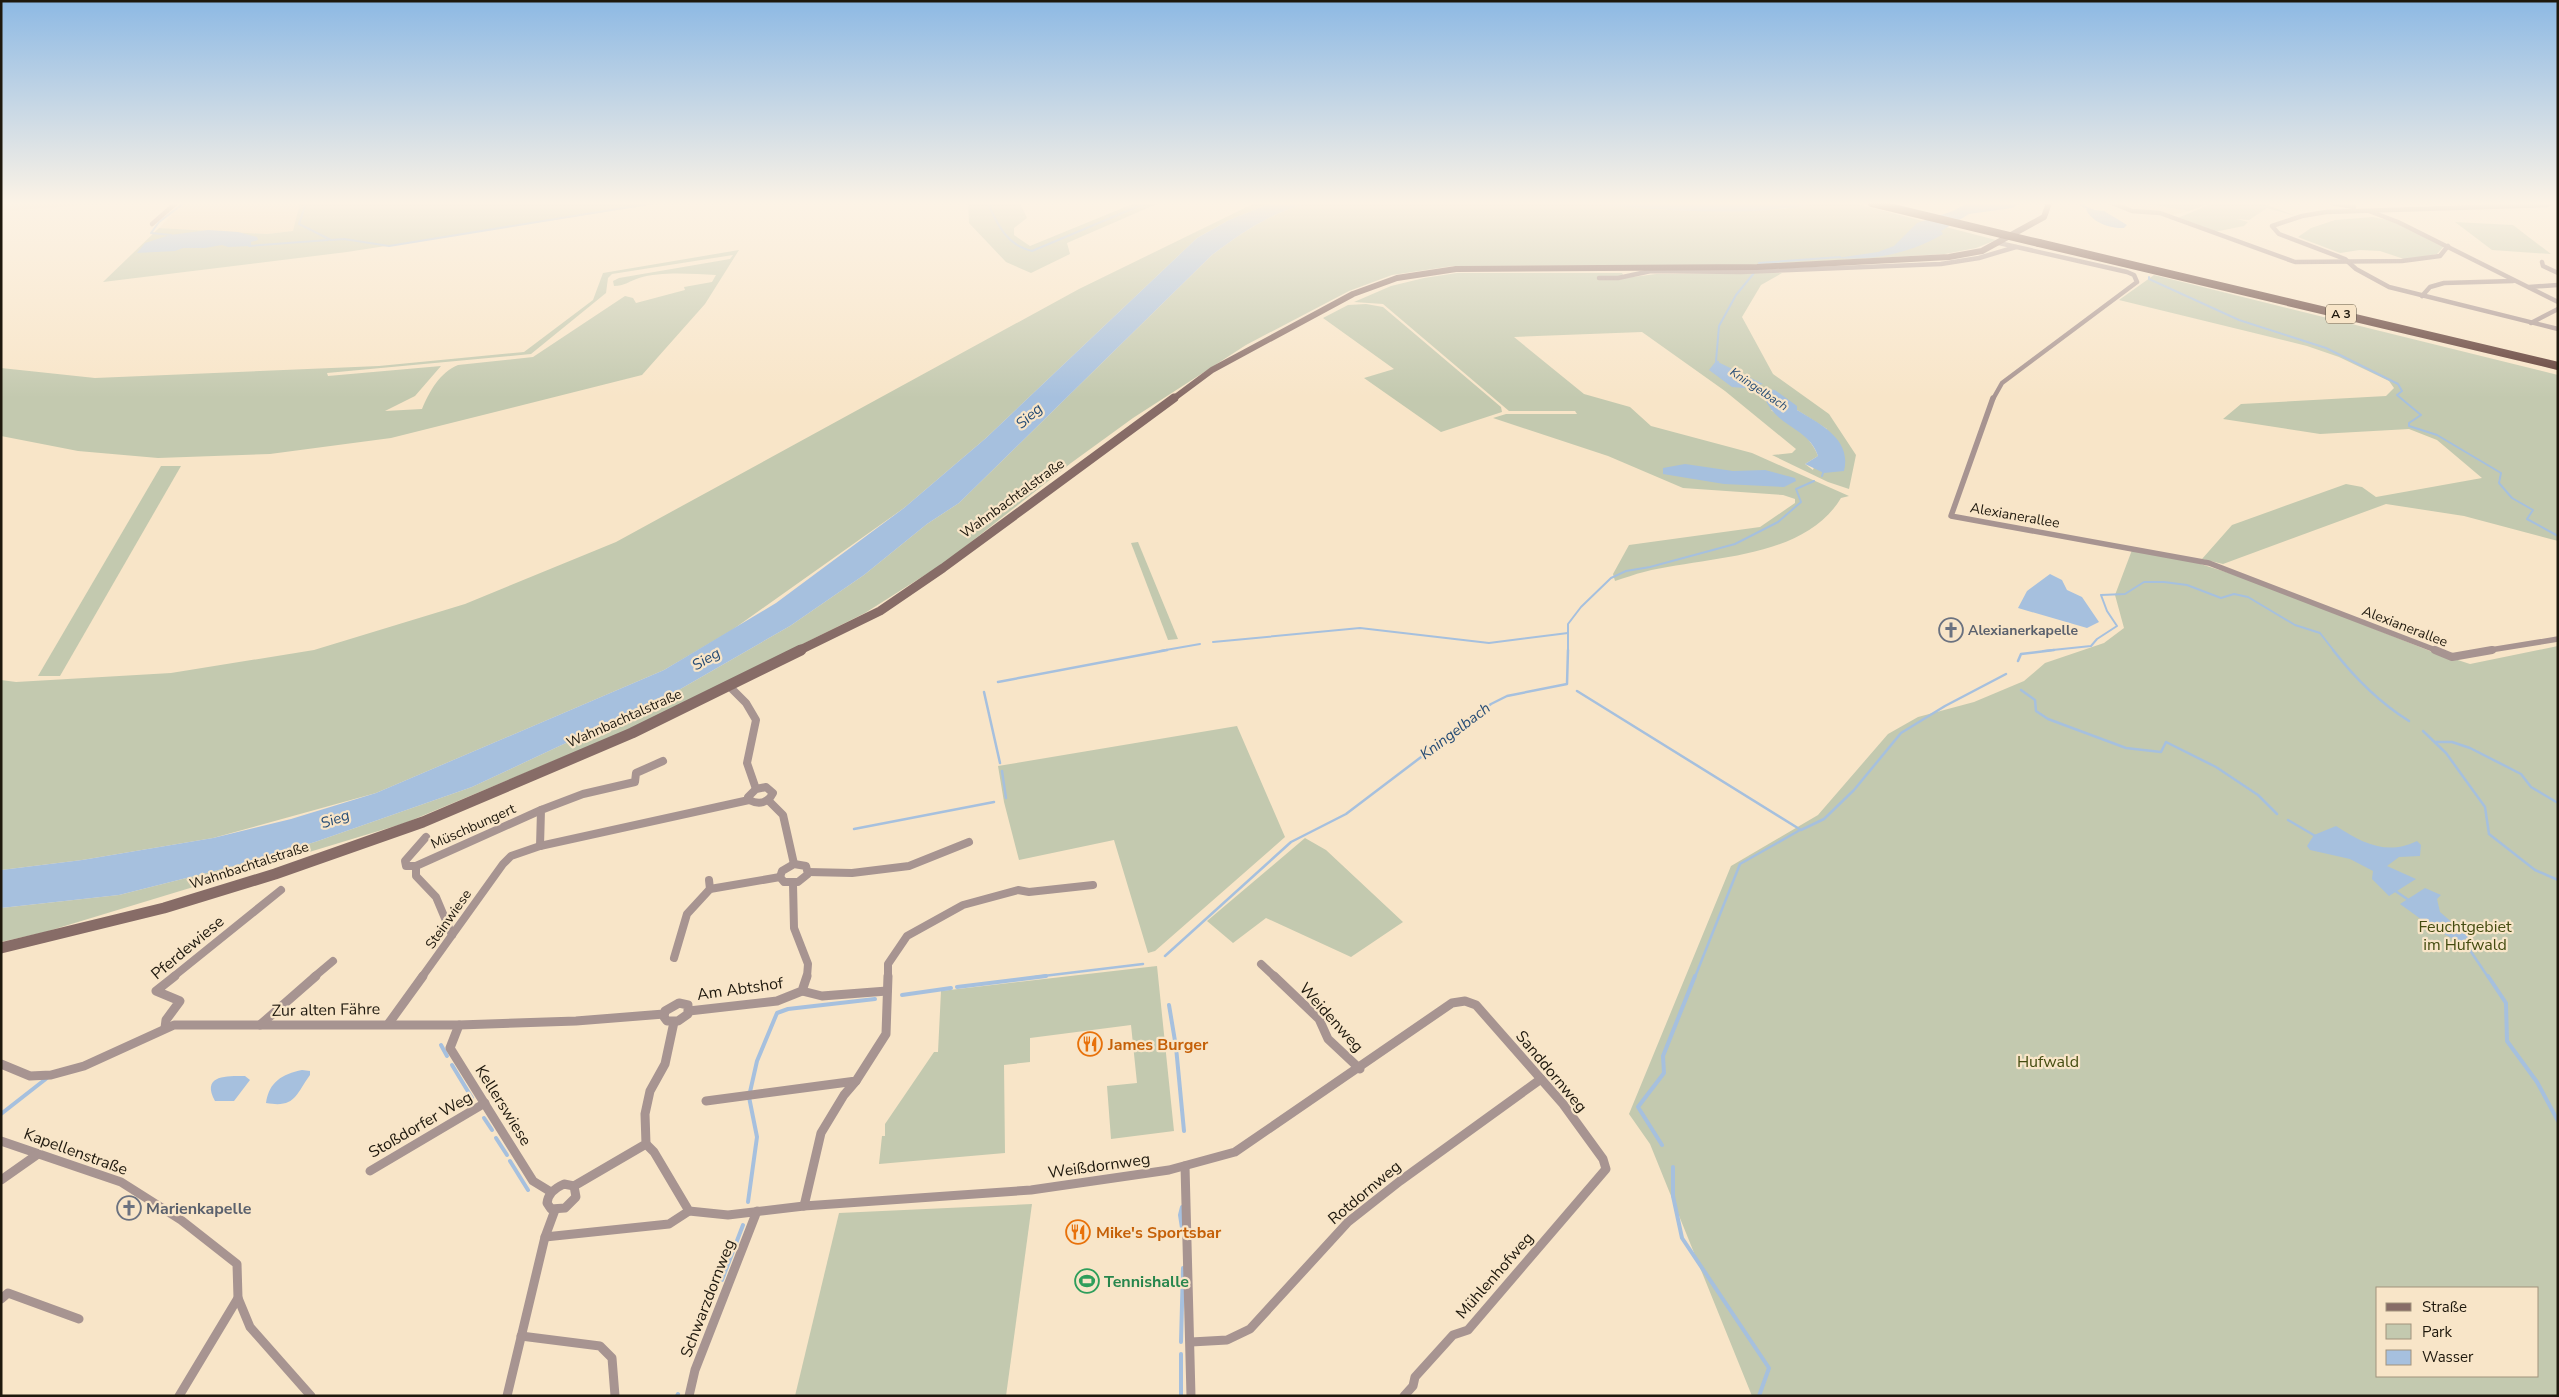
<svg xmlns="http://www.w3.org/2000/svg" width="2559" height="1397" viewBox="0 0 2559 1397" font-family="'Nunito Sans',sans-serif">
	<rect width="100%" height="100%" fill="#f8e5c8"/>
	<g fill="#efd8b6">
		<polygon points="1,203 113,203 1,211"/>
		<polygon points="183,203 300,203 294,231 267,234 159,228"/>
		<polygon points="2118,203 2142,203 2189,211 2167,216 2132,210"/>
	</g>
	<g fill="#c3c9af" fill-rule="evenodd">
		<polygon points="300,203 663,203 347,252 103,282 159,228 267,234 293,231"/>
		<polygon points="968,203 1020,203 1027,218 1014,228 1014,235 1030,246 1135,203 1159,203 1067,243 1070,254 1031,273 1006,262 969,223"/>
		<polygon points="1255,203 1271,203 1229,220 1197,238 986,438 904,508 732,630 664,670 376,793 213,838 82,860 1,870 1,680 16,682 171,673 314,650 465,604 616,542 1079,289"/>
		<path d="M1308,203H1569L1674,210L1733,211L1783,209L1816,203H1853L1996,240L1976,248L1945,254L1750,265L1453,266L1392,275L1349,291L1246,345L1133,418L1071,463L947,561L865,613L724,683L623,732L405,823L45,932L1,942V908L119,895L230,867L315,842L472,787L677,691L790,626L864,575L927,524L959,503L1212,255C1244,231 1269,214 1308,203Z"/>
		<polygon points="2142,203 2211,203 2189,211"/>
		<polygon points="2213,203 2262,203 2296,216 2267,208 2249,220 2237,219 2248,222 2244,226 2214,232 2178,218"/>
		<polygon points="2373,217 2392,221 2444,246 2437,254 2407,260 2380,251 2360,250 2340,253 2298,237 2311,228 2335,220"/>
		<polygon points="2455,222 2513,225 2551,254 2492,250"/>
		<path d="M739,250L705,304L642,375L391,438L270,454L158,458L78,451L1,436V368L95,378L379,366L524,352L593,300L603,273ZM733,255L730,259L619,278L613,281L614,286C624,286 630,281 639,278C662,271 693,274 716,275L712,282L684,287L685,290L636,303L633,298L625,296L533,357L458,365C440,372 429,392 422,409L385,411L415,396L441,366L328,376L327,373L531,354L606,293L608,278L612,274Z"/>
		<path d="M1457,273H1622L1625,278L1656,274L1782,273L1761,285L1742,317L1773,374L1829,414L1856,455L1849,489L1828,482L1772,455L1792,453L1796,449L1725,391L1642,332L1514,337L1584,394L1630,407L1651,426L1752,453L1849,496L1841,498C1804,560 1707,556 1644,572C1635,574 1625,578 1615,581L1613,574L1629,545L1760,527L1795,503V499L1783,495L1683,488L1608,456L1493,418L1506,414H1577L1575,411H1509L1383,304L1354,302L1391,286L1424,278ZM1771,410H1797L1827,429L1813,470L1805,464L1818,456C1810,434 1789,423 1771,410Z"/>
		<polygon points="2154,275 2558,375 2558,541 2464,516 2386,504 2223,564 2202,559 2232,525 2346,484 2362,487 2376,497 2482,478 2437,440 2409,429 2320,434 2223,419 2241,404 2386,396 2394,388 2389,381 2339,357 2307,346 2119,300"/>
		<polygon points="1366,304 1383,307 1501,407 1502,412 1441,432 1364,378 1394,369 1323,318 1348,305"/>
		<polygon points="161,466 181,466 60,676 38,676"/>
		<polygon points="1138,542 1178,639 1168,640 1131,543"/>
		<path d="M2132,550L2188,560L2254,581L2430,651L2470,664L2558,646V1396H1752L1650,1144L1629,1114L1731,866L1818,815L1888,734L1918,717L1974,702L2024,681L2045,663L2104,643L2124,628L2115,595ZM2378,1288H2538V1376H2378Z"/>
		<polygon points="1237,726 1285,837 1155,951 1148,953 1114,840 1019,860 1004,802 998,766"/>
		<polygon points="1305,838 1326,850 1403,922 1351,957 1266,918 1233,943 1207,921"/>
		<polygon points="1157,966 1174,1131 1111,1139 1107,1086 1137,1083 1131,1025 1030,1038 1030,1062 1004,1065 1005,1153 879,1164 882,1136 885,1136 885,1124 934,1052 938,1052 941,991"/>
		<polygon points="1032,1204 1006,1396 795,1396 839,1213"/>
	</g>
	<g fill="#a6c0de">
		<path d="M1271,203H1308C1269,214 1244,231 1212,255L959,503L927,524L864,575L790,626L677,691L472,787L315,842L230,867L119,895L1,908V870L82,860L213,838L291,819L376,793L664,670L776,603L904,508L986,438L1197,238L1229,220Z"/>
		<path d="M1569,203H1815C1801,208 1784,208 1769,210C1703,215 1635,207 1569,203Z"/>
		<path d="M1964,203H2021L2012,208L1969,214L1941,231L1943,234C1912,253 1873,261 1837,258L1878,252L1894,246L1917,223L1953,211L1967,203Z"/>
		<path d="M2086,209L2104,211L2127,225L2124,228C2110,229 2091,222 2086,209Z"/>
		<polygon points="208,230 238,232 257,237 258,240 251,242 251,246 228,247 222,245 205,248 183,248 175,251 137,253 145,243 170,235"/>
		<polygon points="1716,361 1763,384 1744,388 1732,387 1709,370"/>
		<path d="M1763,389L1775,390L1797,406V410C1820,424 1852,439 1844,471L1824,473L1805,464L1818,456C1810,431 1785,428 1771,409C1767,404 1764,397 1761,391Z"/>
		<polygon points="1685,464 1733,471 1765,470 1795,478 1796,481 1784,487 1724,484 1663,474 1663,468"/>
		<polygon points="2050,574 2062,580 2067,590 2082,597 2099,622 2087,628 2018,608 2027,591"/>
		<path d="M2336,826C2362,843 2387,856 2417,841L2421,845L2420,856L2399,857L2387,866L2416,879L2389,896L2372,879L2373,871L2350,859L2310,850L2307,846L2314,835Z"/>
		<polygon points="2425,888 2441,895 2437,899 2440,912 2469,937 2460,942 2436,930 2400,904"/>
		<path d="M302,1070L310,1071V1075C295,1096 295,1108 266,1103C269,1082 282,1074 302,1070Z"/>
		<path d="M245,1076L250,1080L234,1101H215C201,1075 226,1076 245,1076Z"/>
	</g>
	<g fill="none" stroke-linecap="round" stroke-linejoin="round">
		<g stroke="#a6c0de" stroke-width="2">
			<polyline points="306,203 299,224 331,240 344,239 389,246 654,203"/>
			<path d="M988,203C997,225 1008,246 1032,251L1146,203"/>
			<polyline points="2081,205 2094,211"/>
			<polyline points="171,235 151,233 159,222 184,203"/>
			<polyline points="249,246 328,240"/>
			<polyline points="1759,263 1840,257"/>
			<polyline points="2149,277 2149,279 2239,320 2326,348 2398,384 2402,391 2397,395 2421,415 2409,423 2409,426 2437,435 2501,473 2499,483 2512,498 2533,510 2527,519 2558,536"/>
			<polyline points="1718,362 1716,361 1719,326 1736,295 1754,273"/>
			<polyline points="1755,384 1765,391"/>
			<polyline points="1822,476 1824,470"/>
			<polyline points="1213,642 1360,628 1489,643 1568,633"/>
			<polyline points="1160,651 1200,644"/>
			<polyline points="1568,651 1568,624 1581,607 1611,578 1626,571 1650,567 1735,544 1778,522 1801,502 1796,489 1814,481"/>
			<polyline points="2043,651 2091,646 2097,639 2117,626 2107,611 2101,595 2125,594 2144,582 2164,582 2187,585 2221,598 2234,594 2248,597 2295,625 2320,633 2334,651"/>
		</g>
		<g stroke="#a6c0de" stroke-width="2.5">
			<path d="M2333,650C2354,677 2380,703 2409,721"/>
			<polyline points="2018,661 2021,654 2054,650"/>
			<polyline points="998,682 1167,650"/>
			<polyline points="2021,690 2035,700 2036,711 2048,719 2126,748 2161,752 2166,742 2216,767 2258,795 2277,814"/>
			<polyline points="1577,691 1801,830 1824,819 1854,790 1901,733 1945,706 2006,674"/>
			<polyline points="984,692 1000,763"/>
			<polyline points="2423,731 2446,753 2485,807 2489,834 2535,870 2558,880"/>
			<polyline points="2436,742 2452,742 2470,748 2521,774 2531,787 2558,803"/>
			<polyline points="1002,771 1006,798"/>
			<polyline points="2288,820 2317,837"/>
			<polyline points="854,829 994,802"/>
			<polyline points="2394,890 2410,901"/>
			<polyline points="2461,937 2488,977"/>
			<polyline points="1165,956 1291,842 1346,814 1491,704 1507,696 1567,684 1568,650"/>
			<polyline points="1035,977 1143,964"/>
			<polyline points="1695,977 1740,864 1800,830"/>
		</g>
		<g stroke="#a6c0de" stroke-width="4">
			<polyline points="2488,976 2506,1003 2507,1041 2537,1082 2558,1121"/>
			<polyline points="957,987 1046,976"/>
			<polyline points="902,995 951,988"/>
			<polyline points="1169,1005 1176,1047 1184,1131"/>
			<polyline points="441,1045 447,1056"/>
			<polyline points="452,1065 472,1098"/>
			<polyline points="750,1092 757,1061 777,1013 788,1009 875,999"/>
			<polyline points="1,1114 47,1078"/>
			<polyline points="484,1118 492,1130"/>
			<polyline points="496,1138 507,1155"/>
			<polyline points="1662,1145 1638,1107 1664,1073 1663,1056 1695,976"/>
			<polyline points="510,1161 528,1190"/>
			<polyline points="1673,1167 1673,1196 1682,1238 1769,1368 1759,1396"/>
			<polyline points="748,1202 757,1137 749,1097"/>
			<polyline points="1182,1207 1180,1215 1182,1228"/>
			<polyline points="722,1280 743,1225"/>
			<polyline points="1181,1342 1183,1268"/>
			<polyline points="1181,1354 1181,1396"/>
			<polyline points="677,1396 678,1394"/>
		</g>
		<g stroke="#a79491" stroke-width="4.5">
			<polyline points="2112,203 2132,211 2160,213 2295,262 2402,261 2440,256 2448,246"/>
			<polyline points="2332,203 2354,207"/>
			<polyline points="2552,203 2547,205 2326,212 2302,216 2272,226 2279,234 2345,259 2356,269 2389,287 2558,329"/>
			<polyline points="2369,211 2398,222 2558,302"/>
			<polyline points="152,224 176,203"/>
			<polyline points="2542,262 2543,266 2558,273"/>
			<polyline points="1599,278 1618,278 1651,271 1741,272 1941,264 1979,258 2016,247"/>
			<polyline points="2529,287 2558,285"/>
			<polyline points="2422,296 2430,287 2444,283 2513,281"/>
			<polyline points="2531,323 2558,309"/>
			<polyline points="1993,399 2002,383 2137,282 2134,275 2127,272 1999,243"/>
		</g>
		<g stroke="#a79491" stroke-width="5.5">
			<polyline points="1993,398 1951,516 2209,563 2438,651"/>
			<polyline points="2484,651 2558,639"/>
		</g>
		<g stroke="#a79491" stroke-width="8">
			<polyline points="2435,650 2452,657 2492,650"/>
			<polyline points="729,686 746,703 756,720 747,763 756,789"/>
			<path d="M766,787L773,793C768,803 759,805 749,800L748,797L756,789Z"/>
			<polyline points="768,800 783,815 794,864"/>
			<polyline points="540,846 541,810 583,794 635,782 636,773 663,761"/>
			<polygon points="794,864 806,866 808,874 798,882 784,882 780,877 782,871"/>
			<polyline points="416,866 406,866 405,861 426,837"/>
			<polyline points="808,872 852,873 909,866 969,842"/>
			<polyline points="709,880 710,889"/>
			<polyline points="793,884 794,928 808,964 807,977"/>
			<polyline points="452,935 436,897 416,876 416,866 541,810"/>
			<polyline points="674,958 687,914 710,889 780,877"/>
			<polyline points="1261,964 1275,977"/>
			<polyline points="173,977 281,890"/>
			<polyline points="314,977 333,961"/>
			<polyline points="422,977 503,864 511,856 540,846 749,800"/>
			<polyline points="888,977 888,964 907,936 963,905 1018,890 1029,892 1093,885"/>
		</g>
		<g stroke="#a79491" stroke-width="9">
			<polyline points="1274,976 1319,1019 1328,1039 1360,1069"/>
			<polyline points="802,991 822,996 887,991"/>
			<polygon points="679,1003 688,1005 688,1014 678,1021 667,1021 664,1017 665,1011"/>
			<polyline points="689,1011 777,1001 802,991 807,976"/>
			<polyline points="389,1023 423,976"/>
			<polyline points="260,1025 316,976"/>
			<polyline points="459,1025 450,1048 533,1181 551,1192"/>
			<polyline points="165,1028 166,1020 180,1001 156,991 175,976"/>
			<polyline points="1,1064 30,1076 51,1075 84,1066 174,1025 459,1025 576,1021 664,1014"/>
			<polyline points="706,1101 856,1081 886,1034 888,976"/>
			<polyline points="1,1141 121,1182 181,1220 237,1264 238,1298 179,1396"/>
			<polyline points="646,1144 654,1152 689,1211 728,1215 804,1206 1031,1190 1169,1170 1235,1152 1452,1003 1465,1001 1476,1005 1563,1104 1603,1159 1606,1169 1468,1330 1453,1335 1415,1377 1413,1386 1404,1396"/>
			<polyline points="1185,1166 1191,1396"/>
			<polyline points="370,1171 485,1103"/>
			<polyline points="1,1180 38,1154"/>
			<path d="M564,1184L574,1186L576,1197L565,1208L551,1209L547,1203C548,1193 555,1188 564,1184Z"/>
			<polyline points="574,1186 646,1144 645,1114 650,1091 665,1064 674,1022"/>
			<polyline points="804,1206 821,1133 844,1095 856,1081"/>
			<polyline points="545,1237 669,1224 689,1211"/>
			<polyline points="238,1298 250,1327 311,1396"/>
			<polyline points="1,1299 8,1293 79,1319"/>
			<polyline points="521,1336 600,1346 612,1358 615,1396"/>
			<polyline points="1191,1342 1227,1340 1250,1329 1348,1222 1400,1181 1541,1079"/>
			<polyline points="507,1396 545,1237 555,1210"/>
			<polyline points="689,1396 695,1370 757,1211"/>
		</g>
		<polyline stroke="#876c67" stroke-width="6" points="1173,399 1212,370 1353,294 1397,278 1456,269 1757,267 1949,257 1982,251 2044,217 2049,203"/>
		<polyline stroke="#876c67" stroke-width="9" points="798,651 880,611 943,568 1174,398"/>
		<polyline stroke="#876c67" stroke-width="11" points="1,948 164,908 275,874 423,822 632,733 801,650"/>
		<polyline stroke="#5b3832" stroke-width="8" points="2039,243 2558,366"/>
		<polyline stroke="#5b3832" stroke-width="8" points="1872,203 2039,243"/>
	</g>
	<linearGradient id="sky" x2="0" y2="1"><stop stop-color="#8db9e4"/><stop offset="0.51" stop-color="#fcf3e6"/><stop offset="1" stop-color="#fcf3e6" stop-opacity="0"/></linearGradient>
	<rect width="2559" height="398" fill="url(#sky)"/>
	<defs>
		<g id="church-ring" transform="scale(1.25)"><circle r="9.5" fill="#f8e5c8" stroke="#6b7280" stroke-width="1.5"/><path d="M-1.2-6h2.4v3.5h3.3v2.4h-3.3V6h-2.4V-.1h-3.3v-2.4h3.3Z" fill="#6b7280"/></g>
		<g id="restaurant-ring" transform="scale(1.25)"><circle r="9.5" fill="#f8e5c8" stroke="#e8710a" stroke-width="1.5"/><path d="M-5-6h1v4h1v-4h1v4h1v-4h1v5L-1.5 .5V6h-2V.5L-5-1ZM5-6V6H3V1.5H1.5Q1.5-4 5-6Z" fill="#e8710a"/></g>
		<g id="stadium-ring" transform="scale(1.25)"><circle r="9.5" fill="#f8e5c8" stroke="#2e9e5b" stroke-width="1.5"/><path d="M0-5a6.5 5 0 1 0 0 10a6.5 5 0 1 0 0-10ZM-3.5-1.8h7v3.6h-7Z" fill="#2e9e5b"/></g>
	</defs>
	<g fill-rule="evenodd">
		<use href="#church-ring" x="1951" y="630"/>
		<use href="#restaurant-ring" x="1090" y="1044"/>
		<use href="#church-ring" x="129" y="1208"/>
		<use href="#restaurant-ring" x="1078" y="1232"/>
		<use href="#stadium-ring" x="1087" y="1281"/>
	</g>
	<g text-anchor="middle" stroke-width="4.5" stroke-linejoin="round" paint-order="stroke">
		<rect fill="#f8e5c8" stroke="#5f5645" stroke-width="1" x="2326" y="304.5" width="30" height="19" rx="4"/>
		<g font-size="12" font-weight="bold" fill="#1e180d">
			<text x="2341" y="318">A 3</text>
		</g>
		<g font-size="12" font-style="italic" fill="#264c75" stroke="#f8e5c8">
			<text transform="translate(1759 389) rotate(34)" y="4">Kningelbach</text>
		</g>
		<g font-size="14" fill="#1e180d" stroke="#f8e5c8">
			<text transform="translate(1012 498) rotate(-36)" y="5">Wahnbachtalstraße</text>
			<text transform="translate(2015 515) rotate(10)" y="5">Alexianerallee</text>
			<text transform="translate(2405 626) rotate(21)" y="5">Alexianerallee</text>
			<text transform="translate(624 718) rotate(-24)" y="5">Wahnbachtalstraße</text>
			<text transform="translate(473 826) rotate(-24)" y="5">Müschbungert</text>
			<text transform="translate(249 865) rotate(-18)" y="5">Wahnbachtalstraße</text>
			<text transform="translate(448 919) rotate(-55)" y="5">Steinwiese</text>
		</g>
		<g font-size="14" font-weight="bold" fill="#5b616d" stroke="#f8e5c8" text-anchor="start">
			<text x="1968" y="635">Alexianerkapelle</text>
		</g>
		<g font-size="15" font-style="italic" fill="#264c75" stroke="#f8e5c8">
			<text transform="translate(1029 416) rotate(-41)" y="5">Sieg</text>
			<text transform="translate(706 659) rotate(-30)" y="5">Sieg</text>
			<text transform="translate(1455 731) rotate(-37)" y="5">Kningelbach</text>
			<text transform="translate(335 819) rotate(-19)" y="5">Sieg</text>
		</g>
		<g font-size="16" fill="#444c10" stroke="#f8e5c8">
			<text x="2465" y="932">Feuchtgebiet<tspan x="2465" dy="18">im Hufwald</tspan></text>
			<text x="2048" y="1067">Hufwald</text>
		</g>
		<g font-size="16" fill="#1e180d" stroke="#f8e5c8">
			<text transform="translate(187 947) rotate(-40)" y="6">Pferdewiese</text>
			<text transform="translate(740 988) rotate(-8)" y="6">Am Abtshof</text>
			<text transform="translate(326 1009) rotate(-1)" y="6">Zur alten Fähre</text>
			<text transform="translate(1332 1017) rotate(48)" y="6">Weidenweg</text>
			<text transform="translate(1552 1071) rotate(50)" y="6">Sanddornweg</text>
			<text transform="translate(504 1105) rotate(58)" y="6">Kellerswiese</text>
			<text transform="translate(420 1124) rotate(-30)" y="6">Stoßdorfer Weg</text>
			<text transform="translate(76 1151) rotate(20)" y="6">Kapellenstraße</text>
			<text transform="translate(1099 1165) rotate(-8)" y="6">Weißdornweg</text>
			<text transform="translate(1364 1192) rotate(-40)" y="6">Rotdornweg</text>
			<text transform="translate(1494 1275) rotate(-49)" y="6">Mühlenhofweg</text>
			<text transform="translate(707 1298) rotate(-69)" y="6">Schwarzdornweg</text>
		</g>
		<g font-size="16" font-weight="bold" fill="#c56008" stroke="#f8e5c8" text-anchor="start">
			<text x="1108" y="1050">James Burger</text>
			<text x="1096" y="1238">Mike's Sportsbar</text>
		</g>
		<g font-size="16" font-weight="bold" fill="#5b616d" stroke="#f8e5c8" text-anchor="start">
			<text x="146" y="1214">Marienkapelle</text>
		</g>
		<g font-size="16" font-weight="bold" fill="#27864d" stroke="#f8e5c8" text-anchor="start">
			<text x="1104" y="1287">Tennishalle</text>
		</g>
	</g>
	<rect width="2559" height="1397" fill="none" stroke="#1e180d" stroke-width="5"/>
	<rect x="2376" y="1287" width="162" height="90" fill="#f8e5c8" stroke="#a1937d"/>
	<rect x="2386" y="1303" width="25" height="8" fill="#876c67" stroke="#a1937d"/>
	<text x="2422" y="1312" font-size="15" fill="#1e180d">Straße</text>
	<rect x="2386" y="1324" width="25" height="15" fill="#c3c9af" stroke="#a1937d"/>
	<text x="2422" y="1337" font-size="15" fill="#1e180d">Park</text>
	<rect x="2386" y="1350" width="25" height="15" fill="#a6c0de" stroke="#a1937d"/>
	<text x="2422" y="1362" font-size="15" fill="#1e180d">Wasser</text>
</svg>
